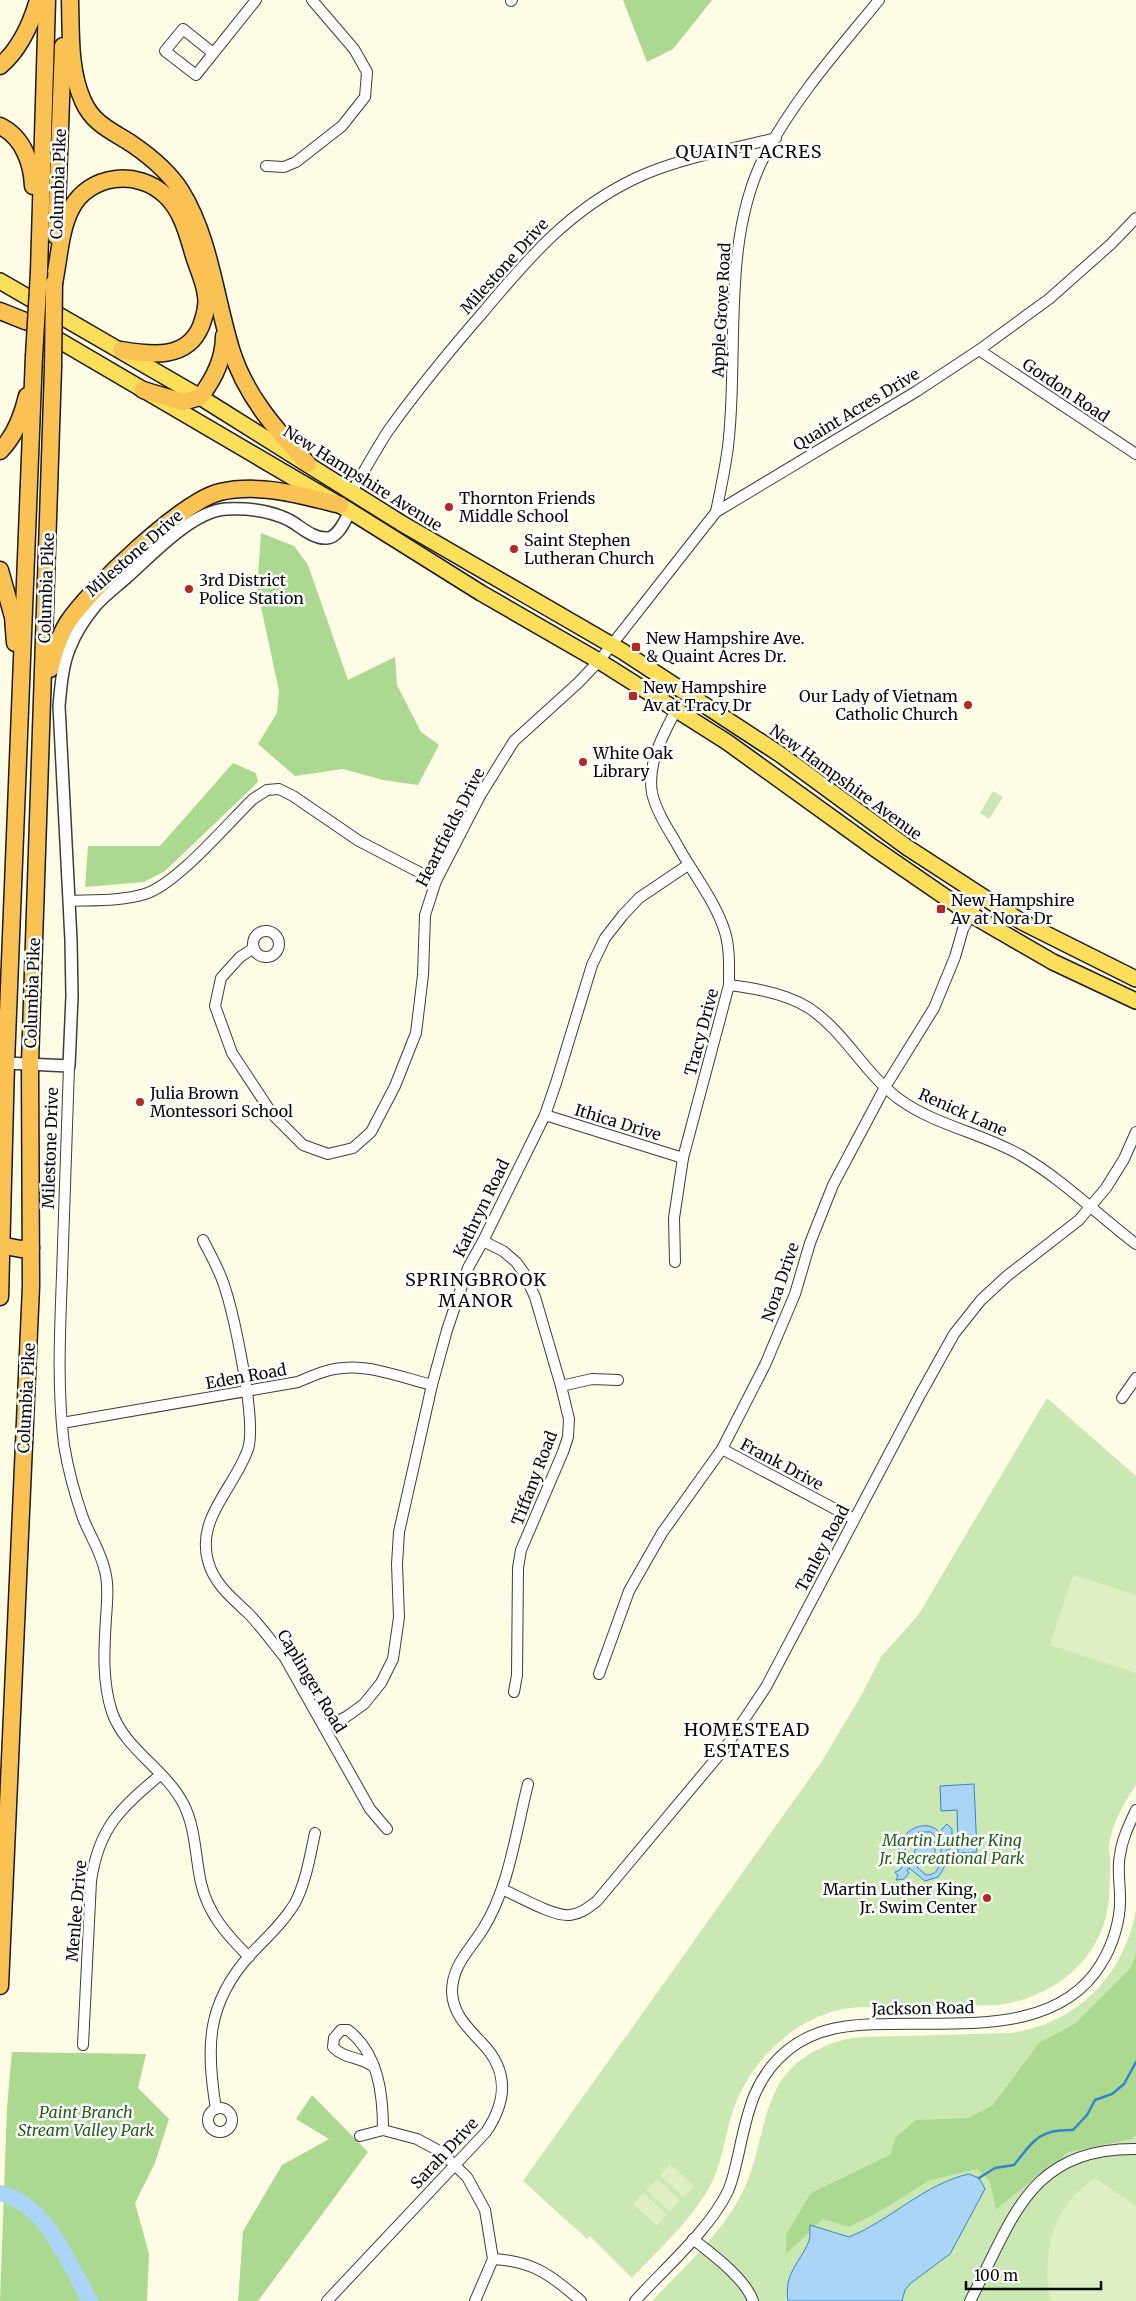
<svg xmlns="http://www.w3.org/2000/svg" width="1136" height="2301" viewBox="0 0 1136 2301" font-family="Merriweather,serif">
	<rect width="100%" height="100%" fill="#fffce6"/>
	<g fill="#cae8b1">
		<polygon points="993,791 1003,797 989,819 980,813"/>
		<path d="M1047,1398L1136,1476V1785C1124,1803 1113,1822 1109,1844C1108,1849 1110,1854 1110,1859C1110,1871 1110,1884 1109,1897C1105,1957 1056,1997 999,2005C964,2006 928,2006 893,2007C877,2008 859,2006 844,2009C790,2019 746,2066 731,2117C724,2140 722,2164 710,2186C691,2221 659,2249 632,2278L590,2236L587,2239L523,2181L822,1761L862,1694L881,1657L919,1614Z"/>
		<path d="M1136,1910V2301H652C682,2269 716,2239 738,2201C773,2139 751,2070 836,2042C857,2035 881,2037 903,2036C938,2035 974,2034 1009,2033C1076,2025 1124,1976 1136,1910Z"/>
	</g>
	<g fill="#acd990">
		<polygon points="623,0 712,0 673,49 647,62"/>
		<polygon points="261,533 294,546 308,565 348,680 395,657 397,685 421,732 439,745 418,785 383,780 343,769 295,776 258,744 277,713 279,691 257,588"/>
		<polygon points="233,763 256,773 258,782 165,871 144,882 85,887 88,846 160,846"/>
		<polygon points="1136,1954 1136,2135 1132,2139 1069,2152 996,2209 990,2181 977,2169 930,2180 875,2214 849,2227 823,2219 786,2254 786,2235 811,2193 890,2155 896,2137 916,2120 969,2118 993,2105 1039,2043 1076,2023 1131,1968"/>
		<polygon points="12,2052 146,2054 138,2088 169,2119 155,2163 135,2203 149,2254 147,2301 0,2301 7,2107"/>
		<polygon points="312,2095 368,2152 258,2301 238,2301 243,2231 282,2165 329,2139 296,2119"/>
	</g>
	<g fill="#ddefc3">
		<polygon points="1073,1575 1136,1595 1136,1673 1050,1645"/>
		<polygon points="670,2164 694,2186 683,2197 660,2175"/>
		<path d="M1095,2178L1136,2206V2301H1051C1040,2253 1053,2205 1095,2178Z"/>
		<polygon points="657,2179 680,2200 670,2212 646,2190"/>
		<polygon points="643,2193 667,2214 657,2226 633,2204"/>
	</g>
	<g fill="#abd5f7" stroke="#3185ce" fill-rule="evenodd">
		<polygon points="974,1784 977,1852 958,1853 957,1810 941,1811 940,1786"/>
		<path d="M947,1824L952,1829V1835L947,1842L951,1848L946,1851C948,1861 944,1869 938,1877L925,1881L909,1868L907,1870L909,1873L904,1879L896,1880L898,1876L895,1872L900,1870L903,1864C901,1859 898,1855 899,1849C899,1834 920,1820 934,1828C937,1829 940,1833 943,1836L944,1833L941,1830ZM919,1832H931L941,1841C941,1853 943,1876 926,1875L917,1867L921,1861L930,1865L935,1861V1842L931,1841L917,1844L914,1853L919,1859L914,1864L905,1855V1846Z"/>
		<path d="M969,2174L979,2178L985,2189L950,2254L911,2283L905,2290L902,2301H788C784,2272 799,2265 809,2241C811,2235 809,2231 810,2225L849,2237C891,2220 924,2184 969,2174Z"/>
	</g>
	<g fill="none" stroke-linecap="round" stroke-linejoin="round">
		<path stroke="#3185ce" stroke-width="2.5" d="M979,2178L995,2168L1014,2165C1034,2140 1039,2129 1073,2130L1087,2115L1095,2100L1112,2094L1124,2084L1136,2062"/>
		<path stroke="#abd5f7" stroke-width="16" d="M0,2193C49,2206 67,2262 90,2301"/>
		<g stroke="#3d3d3d" stroke-width="12">
			<g id="minor">
				<polyline points="511,1 512,0"/>
				<polyline points="213,53 183,29 165,51 196,75 256,0"/>
				<polyline points="266,166 284,167 296,162 342,126 365,97 367,72 354,49 312,0"/>
				<polyline points="979,350 1136,454"/>
				<path d="M351,493C364,472 375,451 388,431C418,389 451,349 485,310C530,256 570,210 634,179C678,158 729,150 776,138"/>
				<path d="M716,512C721,487 727,462 729,437C738,348 722,237 765,155C795,98 839,49 879,0"/>
				<path d="M69,901C91,900 123,901 145,894C177,884 227,824 253,799L267,790L279,789L293,796L359,841L436,881"/>
				<circle cx="266" cy="944" r="13"/>
				<polyline points="254,948 240,957 221,978 215,1006 232,1053 273,1115 303,1145 328,1154 353,1148 371,1132 395,1086 416,1033 423,975 425,915 436,881 481,794 514,741 578,683 599,661 716,512 917,391 979,350 1049,299 1111,244 1136,218"/>
				<path d="M729,985C755,988 787,994 809,1008C845,1032 864,1073 899,1099C936,1126 983,1133 1022,1156C1063,1180 1098,1215 1136,1244"/>
				<path d="M69,1066C67,1136 64,1205 62,1275C60,1331 57,1388 64,1445C68,1469 75,1495 83,1518C90,1536 101,1552 105,1571C109,1586 107,1603 106,1618C104,1649 102,1682 112,1712C125,1750 166,1769 184,1805C196,1830 195,1856 201,1883C208,1914 227,1935 249,1957"/>
				<polyline points="545,1115 683,1158"/>
				<path d="M203,1240C210,1254 219,1269 224,1285C234,1315 257,1421 248,1449C235,1487 196,1518 208,1561C214,1584 232,1598 249,1614C262,1628 273,1643 285,1658L370,1809L387,1829"/>
				<polyline points="483,1241 503,1251 516,1262 524,1273 535,1297 561,1386 569,1419 568,1437 563,1452 521,1550 518,1568 517,1675 514,1692"/>
				<path d="M675,1262L674,1218L683,1158L729,985C729,967 730,949 725,932C715,900 691,871 675,841C666,826 656,810 652,793C647,763 663,735 676,710"/>
				<polyline points="561,1386 592,1379 618,1380"/>
				<polyline points="1122,1398 1136,1378"/>
				<path d="M62,1423L298,1382C312,1376 327,1369 343,1368C372,1365 404,1378 432,1385"/>
				<polyline points="722,1449 854,1519"/>
				<polyline points="599,1674 629,1591 662,1533 722,1449 765,1365 795,1294 810,1243 833,1185 885,1087 934,1008 955,957 963,929 981,896"/>
				<polyline points="325,1727 346,1717 364,1704 381,1683 393,1659 399,1617 397,1564 399,1532 432,1385 447,1330 468,1268 483,1241 545,1115 556,1083 592,965 605,938 623,915 639,898 688,865"/>
				<path d="M502,1889C518,1896 554,1917 570,1915C581,1914 589,1907 597,1901L725,1748L766,1687L920,1395L954,1334L981,1300L1007,1276L1079,1220L1106,1188L1124,1159L1136,1132"/>
				<path d="M83,2045L91,1881C99,1827 120,1809 160,1775"/>
				<path d="M373,2066C358,2056 344,2059 333,2047L334,2038L341,2030H348C379,2054 383,2095 383,2130"/>
				<circle cx="220" cy="2120" r="12"/>
				<path d="M216,2109C206,2047 206,2004 250,1955C266,1938 283,1923 295,1903C306,1882 310,1856 315,1833"/>
				<polyline points="360,2136 383,2130 417,2139 441,2152 467,2177 485,2210 493,2259 475,2301"/>
				<path d="M693,2239C712,2254 745,2278 753,2301"/>
				<path d="M493,2259C533,2261 551,2275 581,2301"/>
				<path d="M327,2301L486,2132C507,2101 509,2071 482,2043C467,2027 453,2014 452,1992C452,1965 470,1950 483,1929C509,1888 516,1831 528,1784"/>
				<path d="M635,2301C664,2269 710,2229 728,2191C733,2180 735,2168 738,2156C747,2115 753,2078 788,2050C816,2027 852,2024 887,2024C959,2022 1058,2035 1101,1964C1113,1945 1121,1919 1120,1896C1120,1883 1117,1868 1120,1855C1122,1839 1129,1825 1136,1810"/>
				<path d="M970,2301C1013,2220 1028,2148 1136,2149"/>
			</g>
		</g>
		<g stroke="#3d3d3d" stroke-width="14">
			<path id="tertiary" d="M1,1060L6,1063L69,1066L72,996L71,940L59,706C61,686 62,666 70,647C76,632 86,617 96,605C105,595 117,586 127,577C152,555 192,511 226,509C247,508 271,511 289,520C300,526 313,539 327,538C339,537 345,520 350,511"/>
		</g>
		<g stroke="#1b1b1b" stroke-width="18">
			<g id="primary">
				<polyline points="0,281 200,397 401,523 622,651 781,755 908,848 1022,922 1136,979"/>
				<polyline points="26,321 350,511 481,593 599,661 727,742 874,848 970,914 1053,962 1136,1001"/>
			</g>
		</g>
		<g stroke="#1b1b1b" stroke-width="19">
			<g id="trunk">
				<path d="M70,0C71,33 69,70 83,101C93,124 112,131 132,144C151,157 169,172 181,191C210,238 215,297 231,349C245,395 275,429 308,464"/>
				<path d="M0,66C19,50 31,24 38,0"/>
				<path d="M0,126C23,137 32,163 33,186"/>
				<polyline points="56,236 63,46"/>
				<polyline points="39,272 47,0"/>
				<path d="M54,283C59,260 60,230 71,209C89,174 138,169 165,195C182,210 188,236 194,256C198,269 205,283 206,296C208,307 204,317 201,326C187,360 151,355 121,350"/>
				<polyline points="0,311 25,321"/>
				<path d="M143,390L183,402L200,397C214,379 224,359 224,336"/>
				<path d="M0,451C15,436 22,417 27,396"/>
				<polyline points="0,570 13,617 15,643"/>
				<path d="M50,669C54,653 59,636 68,622C90,589 182,501 220,492C261,483 300,495 340,505"/>
				<polyline points="0,1245 21,1249 31,1248"/>
				<polyline points="0,1297 6,1063 34,356"/>
				<polyline points="0,1986 31,1286 30,1063 53,368"/>
			</g>
		</g>
		<use href="#minor" stroke="#fff" stroke-width="10"/>
		<use href="#tertiary" stroke="#fff" stroke-width="11"/>
		<use href="#primary" stroke="#fbdf5a" stroke-width="15"/>
		<use href="#trunk" stroke="#f9c253" stroke-width="16"/>
		<g stroke="#1b1b1b" stroke-width="19" stroke-linecap="butt">
			<g id="trunk-bridge">
				<polyline points="34,356 39,272"/>
				<polyline points="53,368 54,283"/>
			</g>
		</g>
		<use href="#trunk-bridge" stroke="#f9c253" stroke-width="16"/>
	</g>
	<g fill="#ba2521" stroke="#fff" stroke-width="2">
		<circle cx="449" cy="507" r="5"/>
		<circle cx="514" cy="549" r="5"/>
		<circle cx="189" cy="589" r="5"/>
		<rect x="631" y="642" width="10" height="10" rx="2.5"/>
		<rect x="628" y="691" width="10" height="10" rx="2.5"/>
		<circle cx="968" cy="705" r="5"/>
		<circle cx="583" cy="762" r="5"/>
		<rect x="936" y="904" width="10" height="10" rx="2.5"/>
		<circle cx="140" cy="1102" r="5"/>
		<circle cx="987" cy="1898" r="5"/>
	</g>
	<g text-anchor="middle" stroke-width="5" stroke-linejoin="round" paint-order="stroke">
		<g font-size="16" fill="#0a0a0a" stroke="#fff">
			<text transform="translate(58 184) rotate(-88)" y="6">Columbia Pike</text>
			<text transform="translate(504 266) rotate(-48)" y="6">Milestone Drive</text>
			<text transform="translate(721 310) rotate(-87)" y="6">Apple Grove Road</text>
			<text transform="translate(1066 390) rotate(34)" y="6">Gordon Road</text>
			<text transform="translate(856 409) rotate(-31)" y="6">Quaint Acres Drive</text>
			<text transform="translate(363 478) rotate(32)" y="6">New Hampshire Avenue</text>
			<text transform="translate(134 553) rotate(-41)" y="6">Milestone Drive</text>
			<text transform="translate(46 588) rotate(-88)" y="6">Columbia Pike</text>
			<text transform="translate(846 782) rotate(36)" y="6">New Hampshire Avenue</text>
			<text transform="translate(450 827) rotate(-63)" y="6">Heartfields Drive</text>
			<text transform="translate(32 993) rotate(-88)" y="6">Columbia Pike</text>
			<text transform="translate(701 1032) rotate(-75)" y="6">Tracy Drive</text>
			<text transform="translate(963 1112) rotate(24)" y="6">Renick Lane</text>
			<text transform="translate(618 1122) rotate(17)" y="6">Ithica Drive</text>
			<text transform="translate(50 1148) rotate(-88)" y="6">Milestone Drive</text>
			<text transform="translate(481 1208) rotate(-64)" y="6">Kathryn Road</text>
			<text transform="translate(780 1282) rotate(-71)" y="6">Nora Drive</text>
			<text transform="translate(246 1376) rotate(-10)" y="6">Eden Road</text>
			<text transform="translate(26 1398) rotate(-87)" y="6">Columbia Pike</text>
			<text transform="translate(782 1464) rotate(28)" y="6">Frank Drive</text>
			<text transform="translate(534 1478) rotate(-69)" y="6">Tiffany Road</text>
			<text transform="translate(822 1548) rotate(-62)" y="6">Tanley Road</text>
			<text transform="translate(312 1681) rotate(59)" y="6">Caplinger Road</text>
			<text transform="translate(76 1911) rotate(-85)" y="6">Menlee Drive</text>
			<text transform="translate(923 2008) rotate(-1)" y="6">Jackson Road</text>
			<text transform="translate(444 2153) rotate(-47)" y="6">Sarah Drive</text>
		</g>
		<g font-size="16" fill="#0a0a0a" stroke="#fff" text-anchor="start">
			<text x="459" y="504">Thornton Friends<tspan x="459" dy="18">Middle School</tspan></text>
			<text x="524" y="546">Saint Stephen<tspan x="524" dy="18">Lutheran Church</tspan></text>
			<text x="199" y="586">3rd District<tspan x="199" dy="18">Police Station</tspan></text>
			<text x="646" y="644">New Hampshire Ave.<tspan x="646" dy="18">&amp; Quaint Acres Dr.</tspan></text>
			<text x="643" y="693">New Hampshire<tspan x="643" dy="18">Av at Tracy Dr</tspan></text>
			<text x="958" y="702" text-anchor="end">Our Lady of Vietnam<tspan x="958" dy="18">Catholic Church</tspan></text>
			<text x="593" y="759">White Oak<tspan x="593" dy="18">Library</tspan></text>
			<text x="951" y="906">New Hampshire<tspan x="951" dy="18">Av at Nora Dr</tspan></text>
			<text x="150" y="1099">Julia Brown<tspan x="150" dy="18">Montessori School</tspan></text>
			<text x="977" y="1895" text-anchor="end">Martin Luther King,<tspan x="977" dy="18">Jr. Swim Center</tspan></text>
		</g>
		<g font-size="16" font-style="italic" fill="#24601b" stroke="#fff">
			<text x="952" y="1846">Martin Luther King<tspan x="952" dy="18">Jr. Recreational Park</tspan></text>
			<text x="86" y="2118">Paint Branch<tspan x="86" dy="18">Stream Valley Park</tspan></text>
		</g>
		<g font-size="18" letter-spacing="1" fill="#0a0a0a" stroke="#fff">
			<text x="749" y="158">QUAINT ACRES</text>
			<text x="476" y="1286">SPRINGBROOK<tspan x="476" dy="21">MANOR</tspan></text>
			<text x="747" y="1736">HOMESTEAD<tspan x="747" dy="21">ESTATES</tspan></text>
		</g>
	</g>
	<path d="M966 2281v8h135v-8" fill="none" stroke="#0a0a0a" stroke-width="2.5"/>
	<text x="974" y="2281" font-size="15" fill="#0a0a0a" stroke="#ffffff" stroke-width="4" paint-order="stroke">100 m</text>
</svg>
